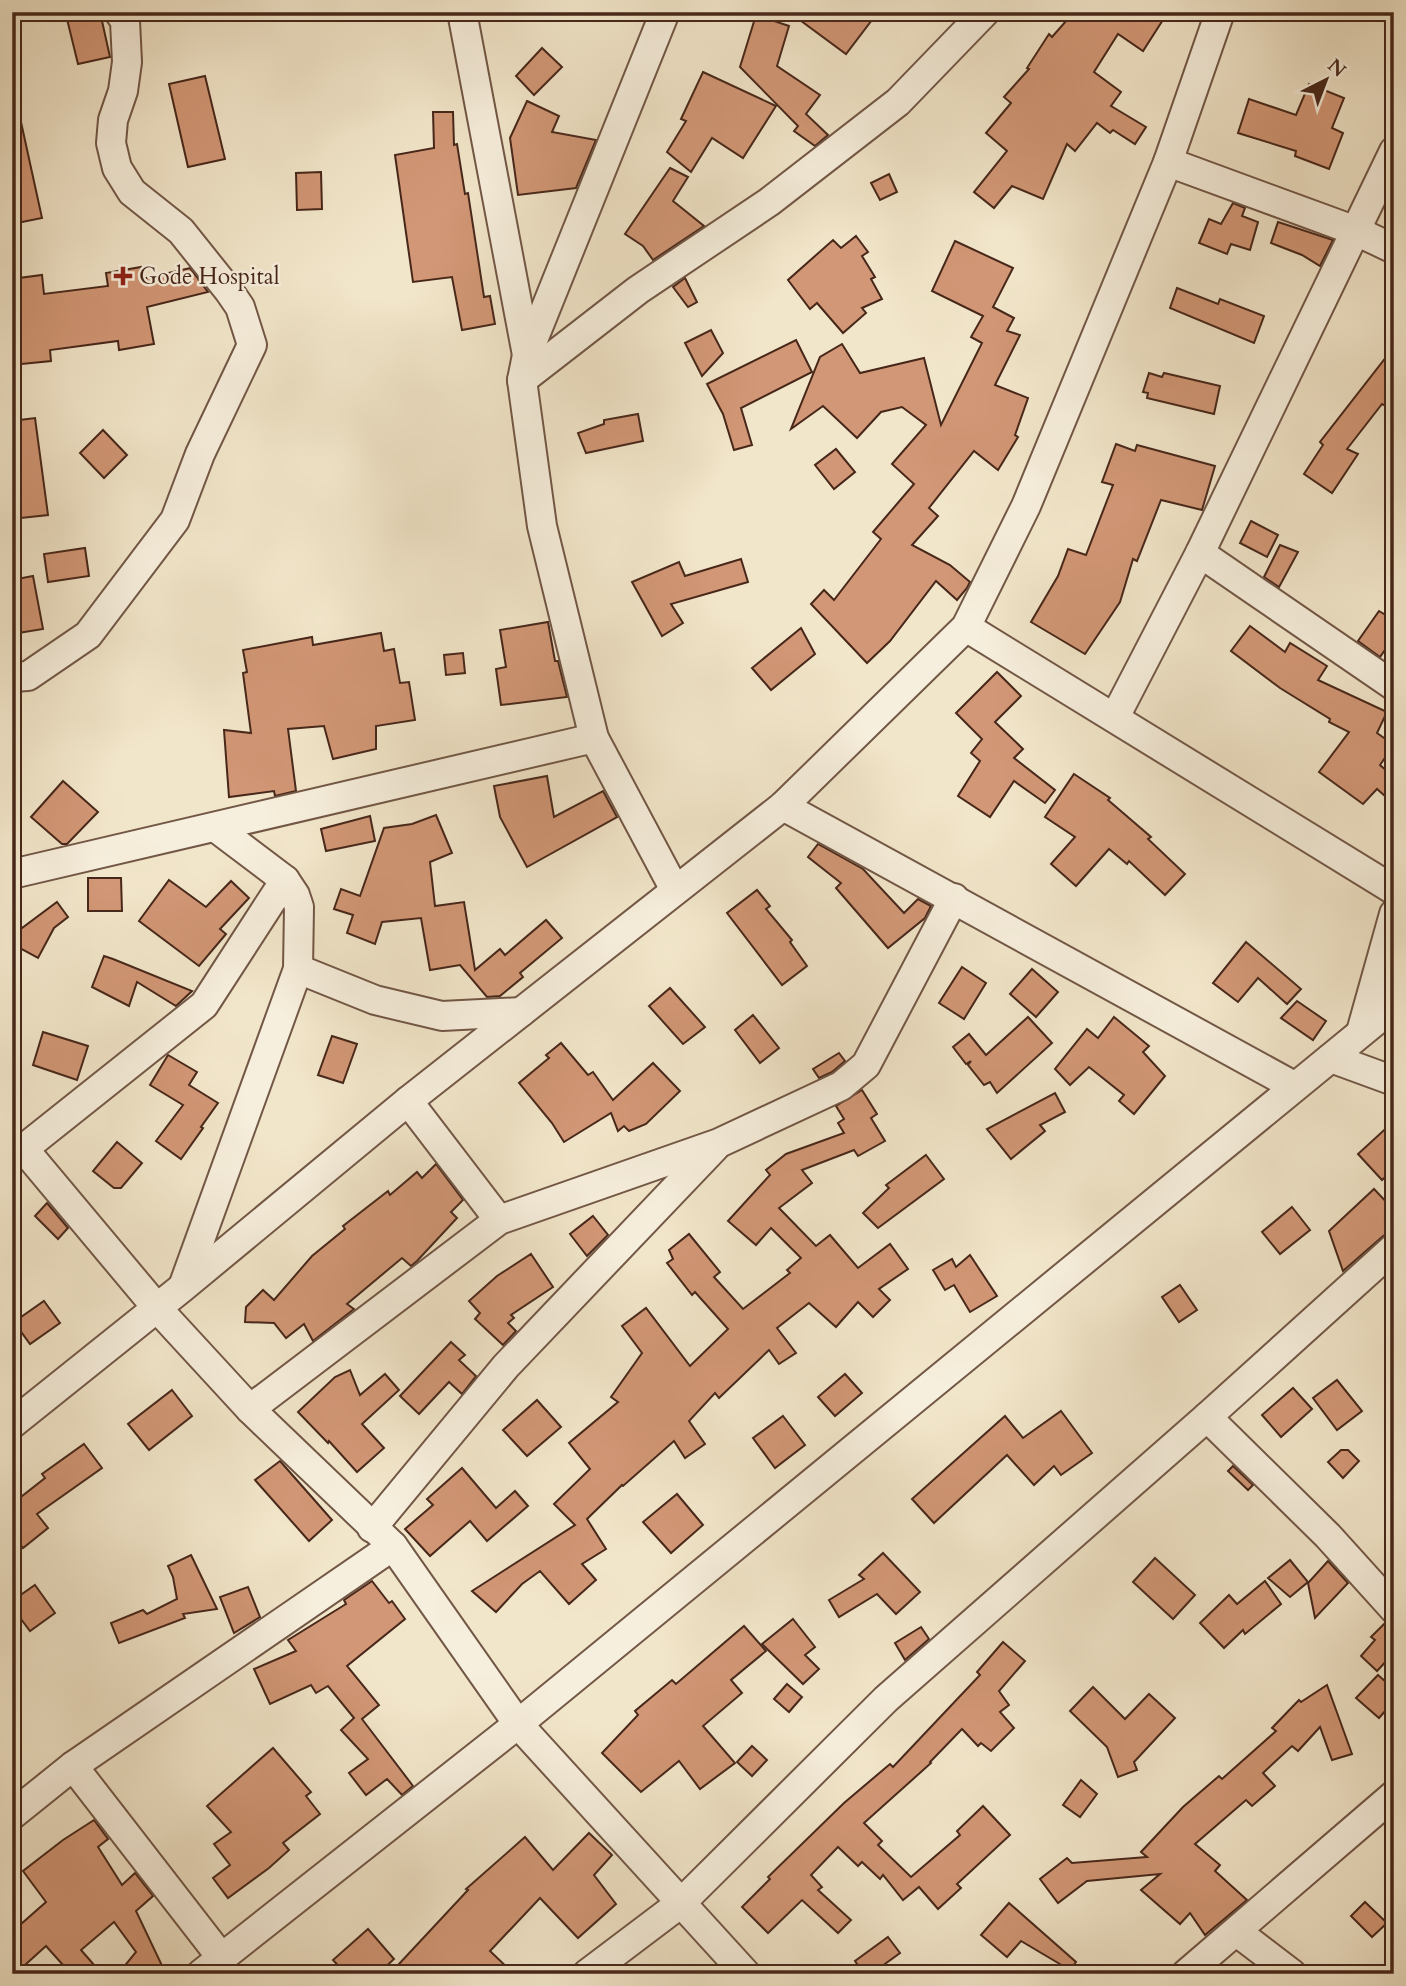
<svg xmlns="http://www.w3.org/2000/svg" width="1406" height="1986" viewBox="0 0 1406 1986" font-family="Cardo,serif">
	<rect width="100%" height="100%" fill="#f2e6ca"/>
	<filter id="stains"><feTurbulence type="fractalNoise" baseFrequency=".00286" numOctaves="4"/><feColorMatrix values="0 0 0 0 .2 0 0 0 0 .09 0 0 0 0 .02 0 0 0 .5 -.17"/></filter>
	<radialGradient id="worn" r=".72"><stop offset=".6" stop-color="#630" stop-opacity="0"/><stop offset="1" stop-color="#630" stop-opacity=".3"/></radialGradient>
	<g fill="#d29776" stroke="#47271a" stroke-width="2">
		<polygon points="100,12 110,57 78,64 67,19"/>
		<polygon points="789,12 878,12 846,54"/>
		<polygon points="1074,12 1168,12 1143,51 1118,34 1094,72 1121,92 1111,106 1146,127 1135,144 1113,130 1110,133 1097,123 1075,151 1067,144 1043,199 1012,186 994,208 974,192 1007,151 986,133 1011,103 1004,97 1029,69 1027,68 1049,34 1052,37"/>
		<polygon points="756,15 789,26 777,66 820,95 806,114 828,135 815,146 794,131 798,126 740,67"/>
		<polygon points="542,48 562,67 534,95 516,76"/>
		<polygon points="703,72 776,106 743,158 712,138 691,172 667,152 686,121 681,119"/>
		<polygon points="205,76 225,159 188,167 169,84"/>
		<polygon points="1309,84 1344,98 1332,128 1343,133 1329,169 1295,156 1296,151 1238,133 1249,99 1296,115"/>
		<polygon points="527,101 559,116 552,132 596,140 576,188 518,195 510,138"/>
		<polygon points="433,112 453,112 454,145 457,144 465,194 468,193 484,297 490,296 495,324 462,330 452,277 413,282 395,155 434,148"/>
		<polygon points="21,122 42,218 12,224 12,123"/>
		<polygon points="670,168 688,177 673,201 704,226 653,260 643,246 625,234"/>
		<polygon points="321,172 322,209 297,210 296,173"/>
		<polygon points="889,174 897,192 880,200 871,183"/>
		<polygon points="1233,203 1245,208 1242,216 1258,222 1250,250 1231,244 1227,254 1199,243 1209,219 1221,224"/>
		<polygon points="1278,222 1333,240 1320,266 1302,255 1271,243"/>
		<polygon points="856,236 868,252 862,256 875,277 871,279 882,299 862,308 866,313 843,333 817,303 810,309 788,280 833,240 841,248"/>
		<polygon points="955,241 1013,268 993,307 1014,318 1007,331 1020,335 995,385 1028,398 1015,435 1018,437 998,470 974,451 929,508 938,516 912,545 950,565 970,582 967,588 957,600 936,581 890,641 867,663 811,604 824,590 834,600 881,539 873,532 914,484 892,464 926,425 902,407 881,412 857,438 823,406 791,429 820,357 842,344 860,373 924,358 941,425 982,343 971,337 983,316 932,291"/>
		<polygon points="141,267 142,279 190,268 208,292 147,307 154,344 119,350 118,341 50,350 51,361 12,365 12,279 42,275 44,294 108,286 106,273"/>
		<polygon points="685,278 697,302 688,307 673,287"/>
		<polygon points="1177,288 1218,304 1220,299 1264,316 1254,343 1170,308"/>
		<polygon points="711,330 723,353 702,376 685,343"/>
		<polygon points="796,340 812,372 741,408 752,445 734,450 723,414 707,384"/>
		<polygon points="1394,347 1394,410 1382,404 1347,449 1358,454 1332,493 1304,474 1323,445 1320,442"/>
		<polygon points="1149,373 1162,377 1164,373 1220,386 1214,414 1147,398 1148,393 1143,392"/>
		<polygon points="638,414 643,441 586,453 578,433 604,424 604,420"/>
		<polygon points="35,418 48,515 12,519 12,421"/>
		<polygon points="103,430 127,455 104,478 80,453"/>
		<polygon points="1116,444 1135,451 1137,445 1215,466 1202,510 1161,500 1137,561 1133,559 1120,602 1085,654 1031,622 1058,576 1068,549 1086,555 1113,485 1102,482"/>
		<polygon points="836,449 855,472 834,489 815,465"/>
		<polygon points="1251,521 1278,535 1267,557 1240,543"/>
		<polygon points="1280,545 1298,552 1279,587 1264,577"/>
		<polygon points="85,548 89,576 48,582 44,554"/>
		<polygon points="741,559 748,582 671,604 683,623 662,636 632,582 679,562 685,576"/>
		<polygon points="33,576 43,629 12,634 12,580"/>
		<polygon points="1379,611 1394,620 1394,637 1380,657 1358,641"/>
		<polygon points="548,622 555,661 558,661 567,697 501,705 496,669 506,667 500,630"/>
		<polygon points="1250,626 1285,652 1290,643 1327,666 1318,680 1387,712 1377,733 1394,745 1380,765 1394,777 1394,804 1377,789 1363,804 1319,772 1349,732 1329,722 1330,719 1280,688 1231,651"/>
		<polygon points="801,628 815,654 771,690 752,668"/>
		<polygon points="381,633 384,651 394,649 400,683 409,682 415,720 376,726 376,749 333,759 324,726 288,729 296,791 275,796 274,791 229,797 224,730 251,733 243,673 247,672 243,650 312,637 313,645"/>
		<polygon points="463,653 465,673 446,675 444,655"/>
		<polygon points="997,672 1021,696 995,722 1023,749 1014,758 1055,790 1045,803 1014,781 990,817 958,796 980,761 971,753 982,739 956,713"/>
		<polygon points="1074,774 1110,798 1108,800 1151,837 1148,839 1185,874 1165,895 1129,861 1127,864 1109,849 1076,886 1051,864 1075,837 1045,817"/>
		<polygon points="547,776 554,817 603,791 617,817 527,867 500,817 494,786"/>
		<polygon points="63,781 98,812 67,844 62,844 31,817"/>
		<polygon points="436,815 452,853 430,862 435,906 464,902 475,970 500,949 505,955 546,920 562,938 520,973 523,977 500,996 487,997 460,965 430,970 421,918 382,922 375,944 347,933 353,915 334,909 341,889 360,896 384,828 412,824"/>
		<polygon points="370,816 375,841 326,851 321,829"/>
		<polygon points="818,844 863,869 904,913 918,899 931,906 925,918 888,948 836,888 841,883 808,857"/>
		<polygon points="88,878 121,878 122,911 88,911"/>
		<polygon points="169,880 206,907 231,881 249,898 220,929 226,934 199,966 139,921"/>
		<polygon points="757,890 770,906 766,909 792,940 790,942 807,966 782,985 727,913"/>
		<polygon points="57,902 68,917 54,928 38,958 14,945 14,934"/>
		<polygon points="1246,942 1301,989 1287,1004 1258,978 1238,1002 1213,983"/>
		<polygon points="104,956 113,959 192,991 176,1006 137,982 129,1006 92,987"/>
		<polygon points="962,967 986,983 964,1019 939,1003"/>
		<polygon points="1032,969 1058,992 1036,1017 1010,994"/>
		<polygon points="670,988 705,1027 683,1044 649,1006"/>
		<polygon points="1297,1001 1326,1021 1313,1040 1281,1018"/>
		<polygon points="753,1015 779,1048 760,1063 735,1030"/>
		<polygon points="1028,1017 1052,1043 997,1093 990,1082 984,1085 968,1065 971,1061 966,1064 953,1047 969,1034 986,1055"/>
		<polygon points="1114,1017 1149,1046 1143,1052 1165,1076 1134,1114 1119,1101 1124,1095 1089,1067 1070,1085 1055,1069 1087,1029 1098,1038"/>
		<polygon points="43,1032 88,1046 77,1080 33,1065"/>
		<polygon points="332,1036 357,1044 343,1083 318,1075"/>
		<polygon points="561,1043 588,1075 593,1072 613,1100 653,1063 680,1091 646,1124 629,1131 624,1126 618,1131 611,1113 564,1142 552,1123 519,1083 549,1058 546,1055"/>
		<polygon points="839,1053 845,1061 832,1072 819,1078 813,1069"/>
		<polygon points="168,1055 197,1072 189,1085 218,1103 201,1127 203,1128 181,1159 156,1141 183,1105 150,1085"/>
		<polygon points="862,1090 877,1114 871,1118 885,1141 858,1156 854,1150 802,1170 812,1183 779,1208 816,1246 830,1235 858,1268 890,1244 908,1269 879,1289 890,1300 873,1317 858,1302 836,1327 809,1303 777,1328 796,1353 779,1364 769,1350 719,1398 715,1393 689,1421 705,1444 685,1458 674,1441 623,1486 622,1485 587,1519 606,1549 582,1564 596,1580 569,1604 540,1571 522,1584 496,1612 472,1591 575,1525 554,1504 590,1469 569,1443 618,1402 611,1397 642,1353 622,1326 646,1308 690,1366 728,1329 695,1292 692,1295 667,1263 673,1259 669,1250 689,1234 720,1272 714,1277 743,1309 790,1273 787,1270 801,1258 771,1228 756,1245 728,1221 770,1175 766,1170 786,1154 844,1133 838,1123 844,1119 836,1106"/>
		<polygon points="1055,1093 1065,1112 1040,1125 1045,1131 1011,1159 987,1129"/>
		<polygon points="1394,1121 1394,1169 1382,1180 1358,1154"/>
		<polygon points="117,1142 142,1163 121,1188 114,1188 93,1171"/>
		<polygon points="926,1155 944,1179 878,1228 863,1213 889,1188 886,1185"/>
		<polygon points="436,1164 463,1200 451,1212 457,1218 417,1261 411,1266 402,1258 347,1304 354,1309 313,1341 304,1324 286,1338 274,1323 245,1322 246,1307 263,1290 274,1300 312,1256 345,1229 343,1226 388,1191 390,1195 417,1172 422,1178"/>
		<polygon points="1374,1189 1394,1210 1385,1221 1394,1231 1383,1236 1343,1271 1329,1231"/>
		<polygon points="47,1203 68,1228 58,1239 35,1216"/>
		<polygon points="1292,1207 1310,1230 1280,1254 1262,1232"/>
		<polygon points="593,1216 608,1235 587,1256 570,1234"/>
		<polygon points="531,1254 553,1287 511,1315 514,1318 508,1323 516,1331 503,1345 475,1319 480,1313 469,1301 497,1276"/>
		<polygon points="970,1255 997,1296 970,1312 954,1285 945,1290 933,1270 952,1259 956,1267"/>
		<polygon points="1180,1285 1197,1310 1179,1322 1162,1297"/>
		<polygon points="44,1301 60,1323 30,1344 14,1322"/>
		<polygon points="451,1342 465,1355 459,1360 476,1376 462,1394 449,1382 419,1414 400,1396"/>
		<polygon points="350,1370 360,1395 385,1374 399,1390 362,1424 384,1448 357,1472 329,1441 328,1443 298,1412 335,1377"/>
		<polygon points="845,1374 862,1393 835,1416 818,1397"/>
		<polygon points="1337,1380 1362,1411 1337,1430 1313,1398"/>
		<polygon points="1293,1388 1312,1409 1281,1437 1262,1415"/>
		<polygon points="172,1390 192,1416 149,1450 128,1424"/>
		<polygon points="537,1400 561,1427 527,1456 503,1430"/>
		<polygon points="1061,1411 1092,1453 1061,1475 1054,1466 1034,1485 1007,1455 934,1523 912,1499 1005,1416 1023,1438"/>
		<polygon points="783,1416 805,1445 775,1468 753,1438"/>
		<polygon points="84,1444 102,1468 37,1514 48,1528 23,1548 12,1535 12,1504 45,1478 42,1474"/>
		<polygon points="1341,1450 1348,1450 1359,1461 1343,1478 1328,1462"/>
		<polygon points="280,1461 332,1520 309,1541 255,1480"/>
		<polygon points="1233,1466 1253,1485 1248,1490 1228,1471"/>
		<polygon points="462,1468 496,1508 515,1491 528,1506 487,1541 470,1521 430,1556 405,1529 433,1505 427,1499"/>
		<polygon points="677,1494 703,1525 671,1553 643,1522"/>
		<polygon points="883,1553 920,1592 896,1614 877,1594 839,1617 829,1600 864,1579 859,1575"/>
		<polygon points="191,1555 217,1609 183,1614 185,1618 119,1643 111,1623 143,1610 147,1614 177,1599 173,1577 168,1566"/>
		<polygon points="1155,1558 1195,1595 1173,1619 1133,1582"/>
		<polygon points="1290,1560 1308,1582 1290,1597 1268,1578"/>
		<polygon points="1328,1561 1348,1583 1315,1618 1308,1583"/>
		<polygon points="372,1581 389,1603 392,1601 405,1619 347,1666 379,1705 362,1719 413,1786 402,1795 387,1779 366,1795 349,1773 368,1759 341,1730 354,1718 328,1686 316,1693 311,1685 270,1704 254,1669 296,1651 288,1640 346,1604 344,1600"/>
		<polygon points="1265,1581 1281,1604 1245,1634 1243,1630 1224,1648 1200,1623 1229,1595 1237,1604"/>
		<polygon points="35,1585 55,1613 30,1631 12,1607 12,1601"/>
		<polygon points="248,1587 260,1617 234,1633 220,1597"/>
		<polygon points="793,1619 815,1647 805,1655 819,1669 803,1684 762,1644"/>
		<polygon points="1385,1623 1394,1625 1394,1659 1391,1656 1377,1671 1361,1656 1375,1640 1371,1637"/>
		<polygon points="744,1626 766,1651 731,1680 742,1693 703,1726 735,1763 700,1789 679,1761 641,1792 602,1753 638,1715 635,1711 672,1680 676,1684"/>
		<polygon points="921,1627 929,1639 905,1660 895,1643"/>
		<polygon points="1003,1642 1025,1661 999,1691 1009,1705 1000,1712 1014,1728 991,1751 981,1743 978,1746 962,1729 930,1762 931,1763 864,1823 882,1841 878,1845 911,1877 960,1835 957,1831 983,1806 1010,1835 957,1884 961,1888 938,1909 919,1887 903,1900 883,1875 880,1879 862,1862 858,1866 838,1847 811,1875 822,1887 818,1890 851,1920 838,1933 802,1900 768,1933 742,1907 770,1879 768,1877 844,1803 890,1764 893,1767 980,1675 977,1672"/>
		<polygon points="1378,1675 1394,1689 1394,1701 1379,1718 1356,1698"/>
		<polygon points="787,1684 802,1697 789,1712 774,1699"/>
		<polygon points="1327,1685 1352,1754 1332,1760 1320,1727 1298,1751 1292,1746 1263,1773 1275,1786 1252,1806 1246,1800 1195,1844 1220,1865 1215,1871 1247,1900 1205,1935 1190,1913 1180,1924 1141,1890 1160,1874 1087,1881 1058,1903 1040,1879 1067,1858 1072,1863 1147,1857 1141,1852 1183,1807 1219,1776 1222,1779 1276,1731 1272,1728 1299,1700 1301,1702"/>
		<polygon points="1093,1687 1125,1719 1149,1694 1175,1718 1134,1762 1137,1770 1118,1777 1107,1747 1070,1711"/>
		<polygon points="752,1746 767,1760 752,1776 737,1762"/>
		<polygon points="273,1748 311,1792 306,1796 320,1814 283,1843 289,1850 269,1868 228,1898 213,1878 230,1865 214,1844 231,1832 207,1806"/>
		<polygon points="1081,1780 1097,1794 1080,1817 1063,1805"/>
		<polygon points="94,1820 108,1839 98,1847 122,1885 135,1873 153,1896 136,1911 166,1974 153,1974 148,1968 135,1974 118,1974 136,1952 114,1922 81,1950 102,1974 71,1974 46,1946 15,1974 12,1974 12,1932 46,1902 23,1871 63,1840"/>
		<polygon points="589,1833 612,1855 594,1875 616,1904 578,1938 540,1898 490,1951 514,1974 410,1974 399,1964 468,1890 466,1889 525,1837 553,1870"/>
		<polygon points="1365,1902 1387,1923 1372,1937 1351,1916"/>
		<polygon points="1009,1903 1076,1962 1070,1970 1021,1941 1007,1957 981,1935"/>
		<polygon points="368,1929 394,1959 378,1974 346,1974 333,1960"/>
		<polygon points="888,1937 900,1953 871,1974 864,1974 855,1961"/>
	</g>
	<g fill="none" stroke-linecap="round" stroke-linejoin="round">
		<g stroke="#725746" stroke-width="32">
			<g id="minor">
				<polyline points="462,12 527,355"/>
				<polyline points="665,12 527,355 522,380 542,526 594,738 675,890"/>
				<polyline points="1168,162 1356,231 1394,249"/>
				<polyline points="522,380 638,290 769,202 898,102 985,12"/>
				<polyline points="1200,553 1394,686"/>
				<polyline points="966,627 1394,890"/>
				<polyline points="12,677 28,676 88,635 175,520 200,454 252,345 240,307 229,291 181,231 132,192 117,168 111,143 113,120 123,91 127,62 125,21 119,12"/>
				<polyline points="1115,717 1200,553 1394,151"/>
				<polyline points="783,806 1294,1086"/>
				<polyline points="12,874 594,738"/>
				<polyline points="298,969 375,1000 442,1016 521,1012"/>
				<polyline points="1361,1032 1394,914"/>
				<polyline points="1331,1058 1394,1081"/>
				<polyline points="408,1101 499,1220"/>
				<polyline points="23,1148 157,1308 250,1409 393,1546 518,1724 746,1974"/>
				<polyline points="12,1158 204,1005 285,880"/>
				<polyline points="184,1284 298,969 299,907 295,895 285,880 215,827"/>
				<polyline points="250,1409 499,1220 719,1143 841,1086 866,1065 954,898"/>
				<polyline points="1207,1417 1328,1536 1394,1609"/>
				<polyline points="12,1424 183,1287 408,1101 783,806 966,627 1026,506 1168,162 1220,12"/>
				<polyline points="372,1528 506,1366 715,1147"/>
				<polyline points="73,1766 221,1957"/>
				<polyline points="12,1815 73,1766 393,1546"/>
				<polyline points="1237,1932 1292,1974"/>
				<polyline points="201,1974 518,1724 1394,1006"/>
				<polyline points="587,1974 681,1903 886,1699 1207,1417 1394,1248"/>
				<polyline points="1186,1974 1394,1795"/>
			</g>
		</g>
		<use href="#minor" stroke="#f7efdd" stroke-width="28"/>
	</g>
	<path fill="#8f2418" stroke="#f7efdd" stroke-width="2.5" d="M119.5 265.5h7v7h7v7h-7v7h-7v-7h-7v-7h7z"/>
	<g text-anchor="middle" stroke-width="5" stroke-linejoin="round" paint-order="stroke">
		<g font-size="23" fill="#47271a" stroke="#f7efdd" text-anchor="start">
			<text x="139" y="284">Gode Hospital</text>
		</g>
	</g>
	<rect width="1406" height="1986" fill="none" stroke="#f2e6ca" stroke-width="42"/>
	<rect x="14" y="14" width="1378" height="1958" fill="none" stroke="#47271a" stroke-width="3.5"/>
	<rect x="21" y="21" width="1364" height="1944" fill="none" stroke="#47271a" stroke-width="2"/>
	<g transform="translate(1326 80) rotate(42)" stroke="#f7efdd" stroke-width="5" paint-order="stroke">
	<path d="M0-5L12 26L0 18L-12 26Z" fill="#47271a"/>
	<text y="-10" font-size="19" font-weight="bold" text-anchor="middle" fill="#47271a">N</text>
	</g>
	<rect width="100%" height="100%" filter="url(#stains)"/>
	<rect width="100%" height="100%" fill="url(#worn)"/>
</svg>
